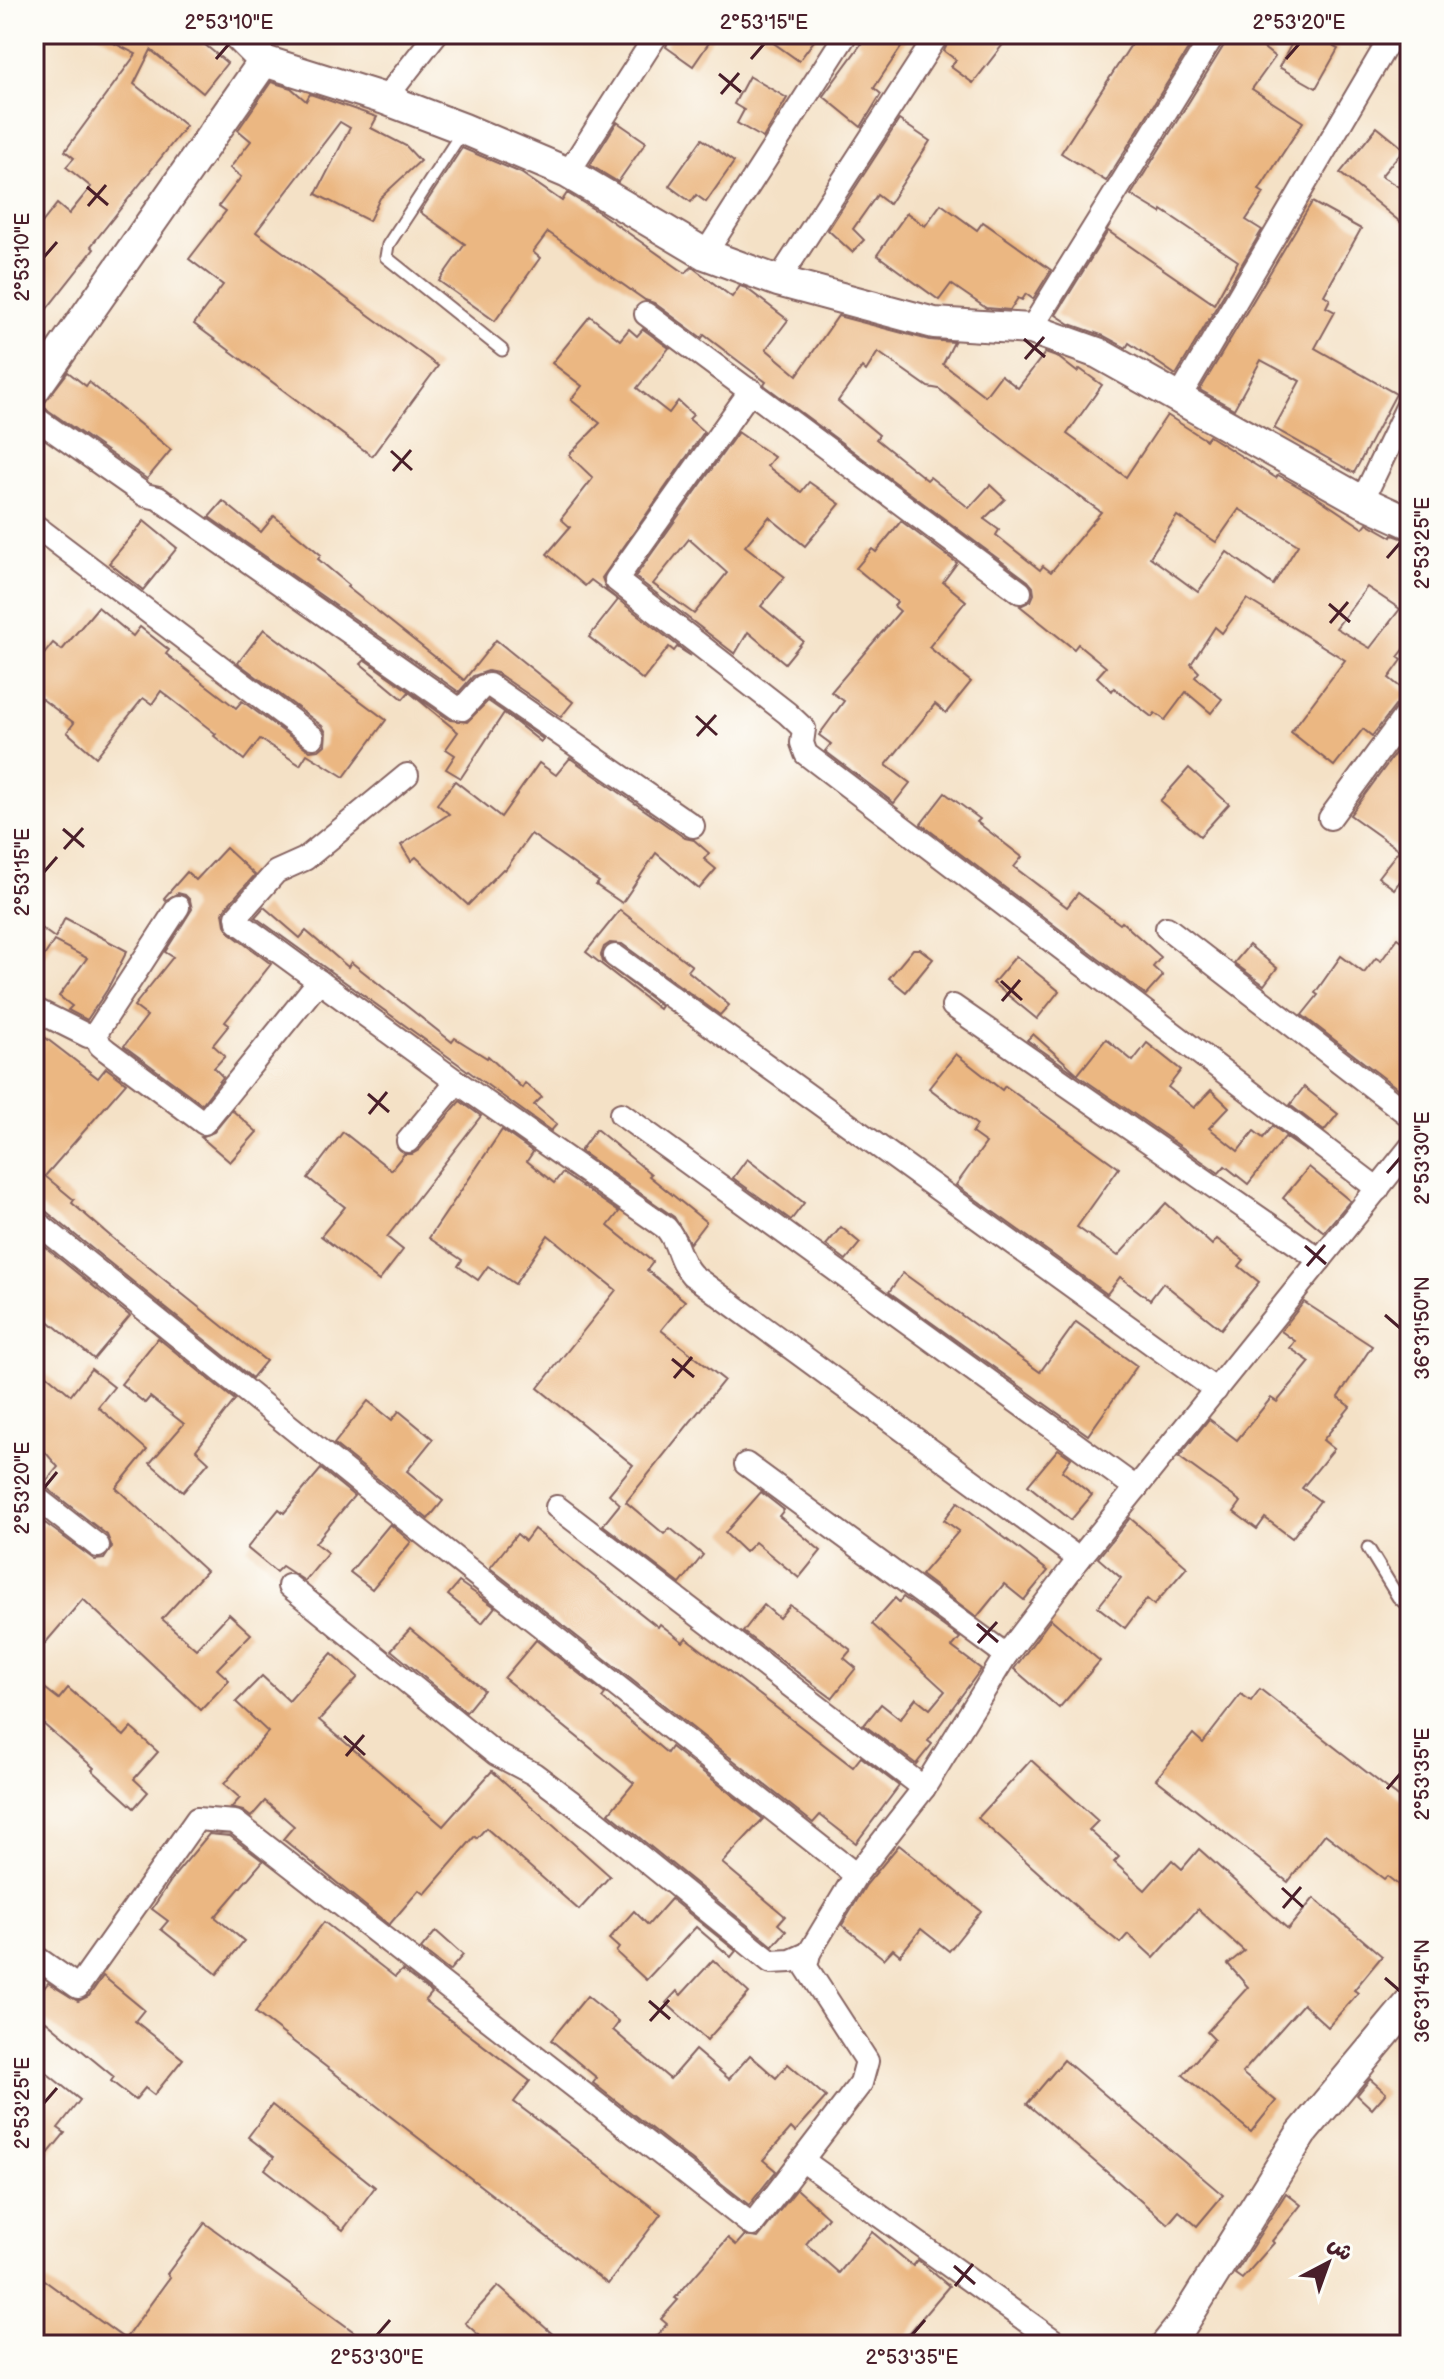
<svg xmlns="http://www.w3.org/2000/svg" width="1444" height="2379" viewBox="0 0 1444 2379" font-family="'Balsamiq Sans','Playpen Sans Arabic',sans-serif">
	<rect width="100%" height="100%" fill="#fdfcf7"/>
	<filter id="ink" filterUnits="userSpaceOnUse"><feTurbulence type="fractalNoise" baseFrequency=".0125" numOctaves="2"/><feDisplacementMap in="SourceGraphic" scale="16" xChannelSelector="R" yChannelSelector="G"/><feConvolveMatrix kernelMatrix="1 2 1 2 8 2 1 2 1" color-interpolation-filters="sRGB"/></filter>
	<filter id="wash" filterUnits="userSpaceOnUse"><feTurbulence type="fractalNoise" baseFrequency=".006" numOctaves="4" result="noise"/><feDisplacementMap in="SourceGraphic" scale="32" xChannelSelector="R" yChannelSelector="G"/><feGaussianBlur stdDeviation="1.8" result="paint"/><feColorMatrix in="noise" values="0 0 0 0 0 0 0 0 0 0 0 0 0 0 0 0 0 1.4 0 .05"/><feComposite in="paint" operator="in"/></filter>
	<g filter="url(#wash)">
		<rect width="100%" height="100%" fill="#f4e1c6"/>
		<g id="blocks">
			<g fill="#ebb782" fill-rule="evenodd">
				<polygon points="96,34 192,34 227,63 203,93 151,50 134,84 186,126 91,246 94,249 34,325 34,233 57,204 69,214 91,187 66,167 74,158 65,151 136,54"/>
				<polygon points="671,34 715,34 693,66 666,47"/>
				<polygon points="761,34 819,34 799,61"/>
				<polygon points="860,34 910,34 874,88 881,94 861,127 823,96 861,44 857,42"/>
				<polygon points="952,34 1011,34 973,83 951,67 956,60 944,51"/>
				<polygon points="1138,34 1178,34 1192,43 1106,181 1061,153"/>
				<polygon points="1231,34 1246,34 1275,57 1252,89 1303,122 1259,190 1264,193 1246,220 1262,230 1176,375 1129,343 1126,348 1104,336 1070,324 1056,315 1108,231 1214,304 1238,261 1162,210 1161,213 1131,195"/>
				<polygon points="1297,34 1342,34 1334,47 1338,49 1316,88 1279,67"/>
				<polygon points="749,76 787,98 763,138 737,123 744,110 734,104"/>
				<polygon points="271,82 291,88 306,101 310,94 377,117 371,128 406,146 420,161 380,198 369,221 316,194 350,128 340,122 256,232 438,366 372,456 194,324 223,285 189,259 226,211 219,206 241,177 230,168 251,141 238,130"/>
				<polygon points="899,120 930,141 889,204 877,195 853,229 864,240 852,252 828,230"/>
				<polygon points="617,122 646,142 618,182 590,165"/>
				<polygon points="1377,127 1404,149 1381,176 1410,194 1410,230 1340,173"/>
				<polygon points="702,139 734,162 706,202 696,195 691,202 669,186"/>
				<path d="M462,148L521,173L562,201L567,193L600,213L685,273L692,267L732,297L740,286L746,288L788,320L766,349L797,375L838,316L929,340L954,342L943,364L985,396L1001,375L1018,388L1045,353L1059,358L1077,372L1080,369L1102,385L1067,434L1126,477L1167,415L1206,440L1209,436L1276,478L1278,475L1312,494L1363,528L1367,523L1392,537L1393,535L1410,541V642L1398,657L1402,660L1389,678L1410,695L1399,701L1372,736L1363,729L1334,766L1291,732L1345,660L1247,599L1222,633L1215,627L1191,664L1199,672L1195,677L1222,699L1211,713L1186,692L1165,720L1155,713L1152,717L1114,688L1112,691L1097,677L1106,667L1078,644L1074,649L1020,606L1031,601L1034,594L1033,587L1028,581L764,385L766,382L704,335L702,338L654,303L645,300L548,232L533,252L540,258L495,321L439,281L465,244L420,212ZM878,352L928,387L939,389L1020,453L1101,512L1051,572L1043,566L1040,570L996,535L999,530L984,519L1005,499L990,485L969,508L930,477L927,480L876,439L879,435L838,401L862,367L866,371ZM1239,509L1298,545L1273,585L1227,552L1198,592L1150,557L1177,516L1216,542ZM1367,587L1400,609L1370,648L1336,628Z"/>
				<polygon points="1312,202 1361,229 1324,295 1330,299 1326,307 1335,312 1315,348 1396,394 1354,473 1274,428 1300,381 1261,360 1234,409 1200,390"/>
				<polygon points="941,204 977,230 983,222 1051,270 1033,299 1026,294 1022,300 1018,298 1010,310 986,308 951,284 939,300 877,255 907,213 925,226"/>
				<polygon points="590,316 620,340 629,329 637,336 643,329 669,348 637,388 669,413 678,401 693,415 689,419 704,432 602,578 607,591 691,656 677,647 674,651 669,647 643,680 589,637 618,600 591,580 585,586 547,554 570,527 561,519 593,478 569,455 600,423 571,400 582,386 552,363"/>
				<polygon points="68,372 86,386 89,382 171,450 147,479 42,406"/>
				<path d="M738,432L774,457L767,466L801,492L809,482L840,504L805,546L769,517L745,546L785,577L761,606L803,641L785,663L748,632L735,654L635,577ZM689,539L727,573L694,614L653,584Z"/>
				<polygon points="223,501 261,532 274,516 321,555 318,559 349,585 347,587 464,680 496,640 573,702 561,717 497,673 488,671 473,676 459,692 209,517"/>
				<polygon points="144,521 177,548 143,590 109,563"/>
				<polygon points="901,521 957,563 943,582 966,601 929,647 971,682 946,713 935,704 886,765 910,783 894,803 825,751 831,744 819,735 844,701 831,692 900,611 894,606 897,602 856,568 872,549 876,552"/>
				<polygon points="98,607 133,636 140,627 169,650 166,654 236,708 242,701 310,751 319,750 325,745 326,732 322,726 238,663 264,629 386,720 344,777 307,754 300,765 260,739 244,760 214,736 216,734 161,691 152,704 143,698 96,757 67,732 74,723 34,693 34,667 53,643 62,650"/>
				<polygon points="365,660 450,720 467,722 488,701 543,739 541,742 504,713 461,778 446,769 455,755 446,749 458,732 409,692 403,699 361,664"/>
				<polygon points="1410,733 1410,868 1394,889 1378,877 1399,850 1350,815"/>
				<polygon points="570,758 685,838 694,840 709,853 704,859 716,869 699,889 656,853 622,903 596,885 599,882 531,834 505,870 503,869 468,905 416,857 411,861 401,845 449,814 437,804 455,781 501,817 539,763 556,775"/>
				<polygon points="1189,768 1229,804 1200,836 1160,801"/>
				<polygon points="945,793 980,819 977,822 1022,857 1014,867 1067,907 1078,893 1120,924 1122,922 1161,957 1153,967 1163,976 1146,995 921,824"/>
				<polygon points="226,848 255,875 226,907 223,913 225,925 230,933 271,964 225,1022 229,1025 213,1045 225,1056 214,1068 223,1077 202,1104 124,1046 147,1016 134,1006 173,957 165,952 192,909 190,900 185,895 178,893 166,900 164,898 187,872 196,880"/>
				<polygon points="264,907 300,938 306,931 348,967 351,962 452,1042 455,1038 487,1058 488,1056 522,1088 525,1083 542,1097 534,1105 557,1124 551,1131 255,917"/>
				<polygon points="620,910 692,966 688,971 729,1005 720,1015 622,944 610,943 604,947 601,955 603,962 661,1006 659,1009 586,952"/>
				<polygon points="65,918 127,951 107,990 87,1020 68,1010 72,1006 59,996 87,958 54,941 34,971 34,923 55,938"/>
				<polygon points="1398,938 1410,947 1410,1098 1302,1015 1318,995 1315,993 1341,956 1364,973 1376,958 1381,961"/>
				<polygon points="1249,945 1277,968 1264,985 1234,963"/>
				<polygon points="913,949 920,949 933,959 906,992 889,978"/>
				<polygon points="1016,956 1059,991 1037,1019 993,983"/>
				<polygon points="34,1029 98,1078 106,1068 126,1083 45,1176 74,1200 72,1203 116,1241 266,1361 252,1378 43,1209 34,1206"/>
				<polygon points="1033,1034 1078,1074 1106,1039 1133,1061 1147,1043 1181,1070 1168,1087 1194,1108 1211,1090 1229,1107 1209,1128 1238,1151 1254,1131 1263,1138 1273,1126 1307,1152 1285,1137 1248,1184 1225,1166 1219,1173 1027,1040"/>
				<polygon points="956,1054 1002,1090 1005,1086 1119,1168 1077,1227 1118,1256 1166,1203 1212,1245 1217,1239 1244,1260 1239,1266 1259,1282 1221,1329 1163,1283 1150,1300 1120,1277 1107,1294 956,1185 986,1143 972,1133 977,1125 929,1088"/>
				<polygon points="1304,1087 1338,1114 1324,1131 1290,1105"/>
				<polygon points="460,1101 481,1116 387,1237 403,1250 379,1281 321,1236 345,1207 308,1178 343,1132 391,1170 404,1154 412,1154 419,1150"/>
				<polygon points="232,1110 257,1132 230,1162 201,1137 214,1132"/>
				<polygon points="596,1129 651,1174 649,1176 706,1222 690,1243 674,1217 580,1151"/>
				<polygon points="502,1130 533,1152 527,1161 554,1183 562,1173 619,1212 608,1226 653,1262 647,1270 685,1301 661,1330 724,1380 626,1502 664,1534 670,1528 703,1555 680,1584 603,1525 620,1504 609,1494 633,1465 538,1388 616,1290 548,1235 515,1284 488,1266 478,1280 458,1266 462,1260 429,1238"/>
				<polygon points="747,1159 804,1203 791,1220 733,1178"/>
				<polygon points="1309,1167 1350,1201 1324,1232 1283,1198"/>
				<polygon points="841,1227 860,1243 846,1260 826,1245"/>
				<polygon points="34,1238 130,1316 94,1359 34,1309"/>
				<polygon points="903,1273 1040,1372 1076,1322 1137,1366 1088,1435 889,1292"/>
				<polygon points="1304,1302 1372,1346 1338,1397 1350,1407 1323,1440 1334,1449 1302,1488 1320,1501 1292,1538 1265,1518 1257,1529 1234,1512 1241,1502 1179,1457 1209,1419 1237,1440 1271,1398 1277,1402 1310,1362 1290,1348 1295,1341 1281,1331"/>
				<polygon points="158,1338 235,1400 196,1450 209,1462 183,1492 150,1463 184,1424 150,1397 145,1403 121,1384"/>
				<polygon points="34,1364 71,1395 91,1369 114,1387 98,1407 147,1450 116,1488 206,1571 162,1619 196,1649 229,1614 251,1634 217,1669 229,1680 201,1710 83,1599 34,1656 34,1536 45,1523 95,1560 104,1559 112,1547 107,1535 43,1485 58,1467 34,1439"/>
				<polygon points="368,1401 392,1420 399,1411 433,1439 407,1471 443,1501 428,1519 334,1444"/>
				<polygon points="1058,1449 1071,1458 1062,1471 1092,1495 1071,1520 1028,1485"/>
				<polygon points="321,1469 354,1496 315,1543 328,1553 305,1581 282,1566 276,1572 247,1548 279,1509 284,1513"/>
				<polygon points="761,1492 784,1510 779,1516 821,1551 799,1578 755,1542 745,1552 725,1533"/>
				<polygon points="958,1502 1048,1571 1024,1600 1004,1584 977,1617 921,1575 959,1531 944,1520"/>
				<polygon points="1130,1518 1187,1567 1154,1605 1147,1599 1125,1628 1098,1607 1121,1578 1098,1558"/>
				<polygon points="390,1524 411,1542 372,1589 350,1572"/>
				<polygon points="534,1529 658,1627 660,1624 683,1642 686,1638 853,1767 861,1757 899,1786 856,1843 820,1815 813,1823 490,1568 517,1534 525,1541"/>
				<polygon points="459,1582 495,1607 482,1623 448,1595"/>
				<polygon points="903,1597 960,1638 952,1647 981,1669 928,1741 932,1744 916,1764 864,1725 881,1704 900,1719 916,1698 930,1709 945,1691 872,1624 895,1598 899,1602"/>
				<polygon points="764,1605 779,1618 790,1605 851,1650 844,1658 856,1668 832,1698 743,1632"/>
				<polygon points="1051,1619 1100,1661 1059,1708 1014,1669"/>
				<polygon points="410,1629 484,1690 466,1712 391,1650"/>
				<polygon points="536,1640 605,1694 602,1698 667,1753 671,1747 763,1819 722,1863 785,1916 778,1924 786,1931 773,1946 609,1813 634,1783 504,1678"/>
				<polygon points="332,1653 358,1677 319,1720 443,1826 492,1771 610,1876 579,1910 486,1828 477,1838 475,1836 425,1894 419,1890 389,1925 283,1839 294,1826 265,1801 251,1817 243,1811 231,1808 240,1798 224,1784 268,1732 236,1702 262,1676 289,1701"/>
				<polygon points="34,1680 59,1699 68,1688 124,1736 131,1728 158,1752 134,1779 148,1792 134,1808 92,1770 94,1768 34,1716"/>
				<polygon points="1260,1689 1410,1806 1410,1894 1387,1876 1384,1879 1325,1834 1288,1882 1156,1779 1193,1734 1203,1743 1241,1694 1251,1701"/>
				<polygon points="1031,1760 1098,1821 1089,1830 1119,1857 1114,1862 1145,1890 1172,1860 1182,1869 1199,1849 1288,1929 1314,1898 1382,1956 1354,1990 1358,1993 1328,2027 1303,2004 1242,2073 1276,2101 1251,2132 1183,2075 1214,2039 1207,2032 1248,1987 1228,1964 1244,1951 1198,1909 1154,1958 1128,1934 1120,1943 1089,1918 978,1818"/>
				<polygon points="209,1834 230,1836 263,1861 215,1917 244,1941 217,1974 161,1929 168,1921 152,1909 174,1876"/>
				<polygon points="899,1845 981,1911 949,1951 921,1929 900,1955 893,1949 884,1959 842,1925 866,1885"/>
				<polygon points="671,1899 736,1951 731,1957 696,1927 646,1980 616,1952 619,1948 609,1939 634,1911 648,1925"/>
				<polygon points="324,1922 395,1977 402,1970 432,1993 425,2001 530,2081 514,2102 661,2214 608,2284 255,2012"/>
				<polygon points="436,1931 463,1955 449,1971 421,1949"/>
				<polygon points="713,1960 749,1993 707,2040 666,2003 677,1991 681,1995"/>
				<polygon points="103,1976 144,2010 135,2021 183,2059 154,2095 145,2088 135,2100 111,2081 114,2077 46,2021 34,2036 34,2001 48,1983 78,2001 89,1996"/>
				<polygon points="587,1996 619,2022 613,2030 670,2079 695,2050 729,2079 750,2055 776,2078 788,2064 826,2097 795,2132 791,2128 763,2160 776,2171 749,2205 593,2083 597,2078 551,2040"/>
				<polygon points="1064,2060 1223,2195 1197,2226 1179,2211 1168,2224 1027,2104"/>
				<polygon points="34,2063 80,2100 58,2128 65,2133 34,2171"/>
				<polygon points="1370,2079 1386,2093 1372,2109 1357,2095"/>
				<polygon points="272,2105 375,2187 343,2230 265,2169 274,2157 248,2137"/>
				<polygon points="797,2189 828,2217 806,2244 839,2273 872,2232 913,2266 918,2260 949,2286 899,2345 648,2345 667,2324 661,2319 678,2300 675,2298 728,2238 736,2245 744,2236 758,2238"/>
				<polygon points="1286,2193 1301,2205 1272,2241 1274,2243 1242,2279 1235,2274"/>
				<polygon points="205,2223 372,2345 34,2345 34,2273 125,2339 170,2277 167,2274"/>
				<polygon points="498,2286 565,2345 490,2345 465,2323"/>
			</g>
		</g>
	</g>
	<g filter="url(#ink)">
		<use href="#blocks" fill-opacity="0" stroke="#866361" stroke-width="2"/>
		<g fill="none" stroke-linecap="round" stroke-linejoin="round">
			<g stroke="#866361" stroke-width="15">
				<g id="lane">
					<polyline points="464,129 388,245 386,257 502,350"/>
					<polyline points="1368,1548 1398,1597 1410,1608"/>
				</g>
			</g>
			<g stroke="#866361" stroke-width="26">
				<g id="street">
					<polyline points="385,99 436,34"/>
					<polyline points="568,173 657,34"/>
					<polyline points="705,254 846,34"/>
					<polyline points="778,281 938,34"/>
					<polyline points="646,314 1020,592"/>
					<polyline points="1031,329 1214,34"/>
					<polyline points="751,390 616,580 787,713 804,729 802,743 806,754 1378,1189"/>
					<polyline points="1179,398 1393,34"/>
					<polyline points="34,417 145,495 158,498 457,708 462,709 483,686 489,685 693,826"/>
					<polyline points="1362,501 1410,401"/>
					<polyline points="34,525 313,737"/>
					<path d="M407,775L305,859L276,872L237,916L238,922L457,1082L666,1228C680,1244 676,1257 692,1275L1079,1559"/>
					<polyline points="1330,818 1410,709"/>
					<polyline points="1167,928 1410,1116"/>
					<polyline points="615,956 1216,1390"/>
					<polyline points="953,1006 1320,1260"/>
					<polyline points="34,1009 88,1036 96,1033 178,907"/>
					<polyline points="96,1033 100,1045 106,1050 204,1123 319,981"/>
					<polyline points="621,1114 1136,1488"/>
					<polyline points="408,1141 457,1082"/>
					<polyline points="34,1220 385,1503 856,1875"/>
					<polyline points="746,1464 1006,1655"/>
					<polyline points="34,1496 98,1546"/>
					<polyline points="557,1507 924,1788"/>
					<polyline points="289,1586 496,1754 534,1774 594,1819 771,1962 791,1961 809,1953"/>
					<polyline points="34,1956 78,1987 197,1819 235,1822 752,2225 861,2083 867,2061 806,1967 809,1953 856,1875 924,1788 1006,1655 1079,1559 1410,1148"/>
					<polyline points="802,2160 1060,2345"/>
				</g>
			</g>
			<g stroke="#866361" stroke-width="34">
				<g id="secondary">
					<polyline points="237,34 264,61 385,99 464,129 568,173 705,254 778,281 934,323 1031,329 1098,353 1362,501 1410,523"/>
					<polyline points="34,390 264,61"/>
					<polyline points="1166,2345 1182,2325 1301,2134 1410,2003"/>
				</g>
			</g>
			<use href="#lane" stroke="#fff" stroke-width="11"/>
			<use href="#street" stroke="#fff" stroke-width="22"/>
			<use href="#secondary" stroke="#fff" stroke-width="30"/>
		</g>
	</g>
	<path fill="none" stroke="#4a1f2b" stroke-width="3" d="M216,59L229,44M751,59L764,44M1286,59L1299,44M719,74L741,92M721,94L739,73M87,187L108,205M88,206L106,185M44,257L57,242M1024,339L1045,357M1025,359L1044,337M391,451L412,470M393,471L411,450M1387,558L1400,543M1329,604L1350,622M1330,623L1348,602M696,716L717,735M697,736L716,715M63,829L84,847M64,849L83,828M44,872L57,857M1001,981L1022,1000M1002,1001L1020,980M368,1094L389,1112M369,1114L387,1092M1387,1173L1400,1158M1305,1246L1326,1264M1307,1266L1325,1245M1385,1315L1400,1328M672,1359L694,1377M674,1378L692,1357M44,1488L57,1472M977,1624L998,1642M978,1643L997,1622M344,1736L365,1755M346,1756L364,1735M1387,1789L1400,1774M1282,1888L1303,1907M1283,1908L1301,1887M1385,1978L1400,1991M649,2001L670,2019M650,2021L669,2000M44,2103L57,2088M954,2266L975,2284M955,2286L973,2264M377,2335L390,2320M912,2335L925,2320"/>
	<rect width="1444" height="2379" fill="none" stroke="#fdfcf7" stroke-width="88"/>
	<g transform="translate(1328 2263) rotate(41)" stroke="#fdfcf7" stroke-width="6" paint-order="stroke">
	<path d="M0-6L14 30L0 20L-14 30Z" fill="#4a1f2b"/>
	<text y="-12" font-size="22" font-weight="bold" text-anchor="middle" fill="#4a1f2b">ش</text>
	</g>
	<rect x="44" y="44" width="1356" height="2291" fill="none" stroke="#4a1f2b" stroke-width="3"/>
	<g font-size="20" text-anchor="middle" fill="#4a1f2b">
		<text x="229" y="29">2°53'10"E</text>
		<text x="764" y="29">2°53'15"E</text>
		<text x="1299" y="29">2°53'20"E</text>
		<text transform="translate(22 257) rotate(-90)" y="7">2°53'10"E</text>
		<text transform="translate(1422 543) rotate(-90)" y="7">2°53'25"E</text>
		<text transform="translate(22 872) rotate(-90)" y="7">2°53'15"E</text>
		<text transform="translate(1422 1158) rotate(-90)" y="7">2°53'30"E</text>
		<text transform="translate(1422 1328) rotate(-90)" y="7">36°31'50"N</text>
		<text transform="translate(22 1488) rotate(-90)" y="7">2°53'20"E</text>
		<text transform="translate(1422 1774) rotate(-90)" y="7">2°53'35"E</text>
		<text transform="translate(1422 1991) rotate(-90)" y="7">36°31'45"N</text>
		<text transform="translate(22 2103) rotate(-90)" y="7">2°53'25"E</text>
		<text x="377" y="2364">2°53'30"E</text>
		<text x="912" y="2364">2°53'35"E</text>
	</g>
</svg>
